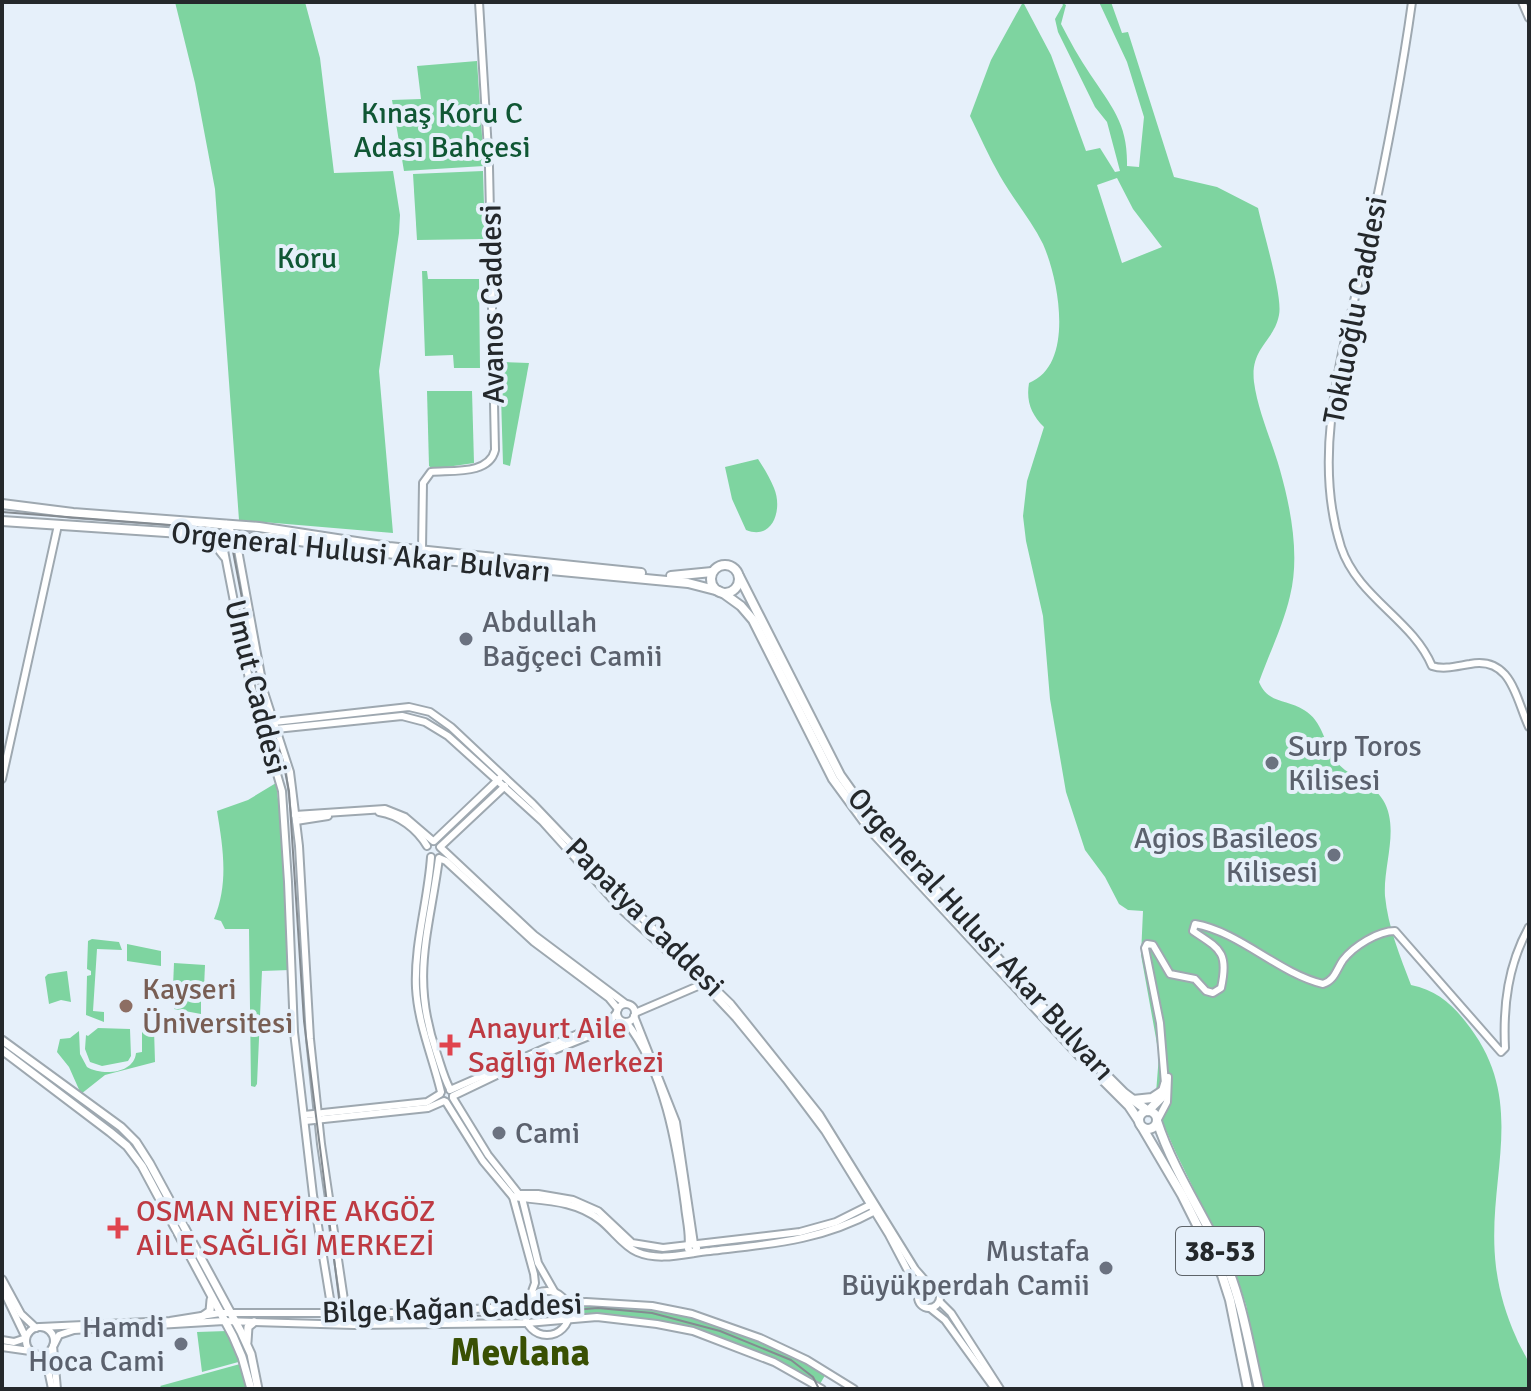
<svg xmlns="http://www.w3.org/2000/svg" width="1531" height="1391" viewBox="0 0 1531 1391" font-family="Signika,sans-serif">
	<rect width="100%" height="100%" fill="#e6f0fa"/>
	<g fill="#7ed4a0" fill-rule="evenodd">
		<polygon points="175,2 305,2 320,58 334,173 393,171 400,215 399,233 379,371 393,533 239,520 215,189 195,83"/>
		<path d="M1023,2L1051,55L1086,151L1100,148L1115,172L1120,171L1107,122L1095,107L1058,32L1055,19L1063,5L1061,2L1066,5L1061,24C1070,41 1079,58 1090,74C1112,107 1128,124 1127,166L1139,167L1144,117L1127,62L1099,2H1111L1122,33L1128,32L1174,177L1217,187L1258,208C1263,231 1283,297 1279,315C1274,342 1250,347 1254,382C1258,412 1272,441 1280,470C1291,509 1300,556 1290,596C1283,626 1269,654 1259,682C1268,704 1287,699 1304,710C1323,721 1324,744 1336,761C1349,778 1372,781 1383,800C1400,828 1383,865 1385,896C1388,927 1400,956 1411,985C1435,990 1450,1002 1465,1021C1531,1102 1485,1177 1496,1267C1499,1291 1506,1315 1516,1337C1519,1346 1527,1356 1529,1365C1530,1372 1529,1381 1529,1389H1263L1246,1305L1236,1275L1176,1153L1151,1096L1156,1093L1159,1055L1141,955L1143,911L1128,910L1119,904L1105,877L1085,850L1066,792L1050,699L1043,616L1026,541L1023,516L1027,481L1044,427C1031,414 1026,401 1029,383C1075,365 1059,280 1043,244C1031,220 1013,199 1000,176C989,157 980,136 970,116L991,60ZM1117,178L1133,209L1162,247L1122,263L1097,185Z"/>
		<polygon points="477,61 484,166 404,171 392,100 421,99 417,66"/>
		<polygon points="483,171 485,239 417,240 413,174"/>
		<polygon points="422,271 427,271 428,279 479,279 480,368 454,368 453,355 425,356"/>
		<polygon points="500,362 529,363 510,466 503,464"/>
		<polygon points="427,391 472,391 474,463 433,469 429,466"/>
		<path d="M758,459C764,468 770,478 774,488C783,509 773,541 746,530L732,499L725,467Z"/>
		<path d="M276,783L282,831L290,970L262,971L257,1084L255,1087L251,1086L249,929H225L221,921L214,919C229,883 223,848 217,811L248,800Z"/>
		<polygon points="92,939 119,942 122,950 97,949 93,1011 104,1012 104,1022 86,1015 87,976 91,975 91,971 87,969 88,941"/>
		<polygon points="127,944 161,951 161,966 127,961"/>
		<polygon points="174,963 205,965 204,988 173,987"/>
		<polygon points="67,971 71,1002 61,1000 49,1004 45,977 48,974"/>
		<polygon points="175,989 201,993 201,1014 174,1009"/>
		<polygon points="98,1028 130,1029 131,1056 128,1061 102,1066 90,1062 85,1049 86,1035 88,1036"/>
		<path d="M154,1029L155,1062L105,1075L81,1094L69,1067L57,1052L60,1039L70,1038L79,1031L80,1054L87,1067C102,1076 134,1074 136,1053L142,1052V1030Z"/>
		<path d="M572,1305C664,1298 747,1333 827,1372L820,1384C733,1335 672,1317 573,1317Z"/>
		<polygon points="227,1331 242,1361 202,1372 197,1332"/>
		<polygon points="240,1364 248,1389 163,1389 160,1386"/>
	</g>
	<g fill="none" stroke-linecap="round" stroke-linejoin="round">
		<g stroke="#9ea8b0" stroke-width="10">
			<g id="tertiary">
				<path d="M1412,2C1401,82 1385,162 1368,241C1347,339 1309,447 1341,547C1358,598 1412,619 1432,666C1444,670 1457,666 1470,664C1512,656 1516,700 1529,727"/>
				<polyline points="1522,2 1529,18"/>
				<polyline points="226,524 236,539 264,692 290,772 292,788 299,846 310,1039 321,1144 344,1300 352,1313"/>
				<polyline points="226,524 222,540 249,679 282,791 288,882 294,1032 313,1195 330,1299 329,1307 323,1313"/>
				<polyline points="200,536 217,548 224,557"/>
				<path d="M422,550L423,483L431,472C452,470 489,475 495,450L489,167L479,2"/>
				<polyline points="263,727 274,722 409,707 430,712 451,727 533,804 634,910 731,1004 819,1114 915,1269 929,1285"/>
				<polyline points="265,734 276,729 402,716 425,722 448,736 542,821 622,910 704,984 736,1018 786,1079 825,1131 889,1235 919,1292"/>
				<polyline points="2,779 58,525"/>
				<polyline points="505,786 440,847 534,935 626,1004"/>
				<path d="M379,812C399,815 417,829 427,846"/>
				<polyline points="295,815 385,809 405,817 433,841"/>
				<polyline points="296,821 328,816"/>
				<polyline points="434,841 500,778"/>
				<path d="M431,857C428,901 414,944 416,988C418,1024 433,1058 441,1092"/>
				<circle cx="626" cy="1013" r="9"/>
				<polyline points="635,1013 705,983"/>
				<path d="M626,1022C664,1069 677,1147 685,1206C686,1219 691,1236 688,1249L693,1253L697,1248L694,1244L676,1122L634,1016"/>
				<path d="M1165,1084L1160,1023L1145,948L1147,944L1153,945L1170,974L1195,979L1206,991L1213,993L1221,988C1229,952 1220,949 1193,931L1195,924C1240,932 1278,973 1323,984C1335,980 1336,970 1343,960C1354,946 1378,931 1395,931L1501,1052L1505,1048C1503,1005 1508,965 1529,927"/>
				<path d="M450,1089C444,1078 441,1066 437,1054C410,977 429,934 439,858L446,861L534,942L609,998L618,1009"/>
				<polyline points="450,1090 612,1019 617,1012"/>
				<polyline points="453,1096 522,1063 624,1022"/>
				<polyline points="453,1098 488,1155 522,1198 538,1263 554,1291"/>
				<polyline points="446,1102 483,1161 513,1197 534,1274 535,1283 530,1297"/>
				<polyline points="304,1115 427,1102 440,1094"/>
				<polyline points="305,1121 428,1108 444,1101"/>
				<polyline points="1157,1121 1167,1102 1168,1077"/>
				<path d="M513,1197C544,1201 575,1200 600,1220C613,1230 623,1246 637,1252C660,1262 687,1253 710,1251C770,1244 820,1241 875,1211"/>
				<polyline points="514,1197 520,1194 538,1194 573,1200 598,1211 632,1243 663,1248 800,1232 836,1222 870,1205"/>
				<polyline points="2,1279 21,1314 36,1328"/>
				<circle cx="929" cy="1297" r="11"/>
				<polyline points="2,1288 26,1338"/>
				<circle cx="547" cy="1313" r="22"/>
				<polyline points="940,1302 951,1313 1000,1389"/>
				<polyline points="930,1308 945,1320 995,1389"/>
				<circle cx="40" cy="1341" r="14"/>
				<polyline points="40,1327 170,1321 220,1313 410,1313 586,1302 652,1306 692,1314 760,1338 807,1360 854,1389"/>
				<polyline points="2,1340 14,1342 26,1338"/>
				<polyline points="54,1345 59,1335 74,1330 224,1321 354,1325 527,1323 597,1317 657,1324 693,1331 774,1362 822,1389"/>
				<polyline points="53,1346 57,1389"/>
				<polyline points="2,1347 30,1351"/>
				<polyline points="40,1355 47,1365 52,1389"/>
			</g>
		</g>
		<g stroke="#9ea8b0" stroke-width="11">
			<g id="secondary">
				<polyline points="2,1040 121,1127 136,1142 150,1164 241,1332 251,1354 258,1389"/>
				<polyline points="2,1050 110,1132 127,1146 142,1166 233,1336 242,1357 251,1389"/>
				<polyline points="200,1318 210,1311 211,1300"/>
				<polyline points="247,1342 248,1327 254,1322"/>
			</g>
		</g>
		<g stroke="#9ea8b0" stroke-width="12">
			<g id="primary">
				<polyline points="2,504 73,513 259,527 389,547 641,573"/>
				<polyline points="2,521 196,534 222,540 270,537 424,558 688,583 719,591"/>
				<circle cx="725" cy="579" r="14"/>
				<polyline points="671,576 712,572"/>
				<polyline points="739,576 840,775 872,820 1081,1050 1124,1093 1148,1111 1161,1098 1165,1084"/>
				<polyline points="723,593 741,606 753,620 833,779 869,828 1080,1056"/>
				<polyline points="1101,1078 1129,1106 1139,1121"/>
				<polyline points="1133,1100 1152,1098 1161,1092"/>
				<circle cx="1148" cy="1120" r="9"/>
				<path d="M1157,1121C1173,1170 1202,1212 1224,1259C1242,1300 1249,1345 1259,1389"/>
				<polyline points="1142,1127 1182,1195 1222,1275 1230,1300 1248,1389"/>
			</g>
		</g>
		<use href="#tertiary" stroke="#fff" stroke-width="6"/>
		<use href="#secondary" stroke="#fff" stroke-width="7"/>
		<use href="#primary" stroke="#fff" stroke-width="8"/>
		<path stroke="#848b91" stroke-width="2" d="M2,512L209,528L220,531L231,541L258,682L283,761L289,791L304,1021L339,1298C343,1313 352,1318 367,1320L524,1314L598,1308L652,1313L720,1331L791,1360L813,1377L819,1389"/>
	</g>
	<g fill="#6b7280" stroke="#e6f0fa" stroke-width="3">
		<circle cx="466" cy="639" r="8"/>
		<circle cx="1272" cy="763" r="8"/>
		<circle cx="1334" cy="855" r="8"/>
		<circle cx="499" cy="1133" r="8"/>
		<circle cx="1106" cy="1268" r="8"/>
		<circle cx="181" cy="1344" r="8"/>
	</g>
	<circle fill="#8d6e63" stroke="#e6f0fa" stroke-width="3" cx="126" cy="1006" r="8"/>
	<g fill="#e0444e" stroke="#e6f0fa" stroke-width="3">
		<path d="M446 1033h8v8h8v8h-8v8h-8v-8h-8v-8h8z"/>
		<path d="M114 1216h8v8h8v8h-8v8h-8v-8h-8v-8h8z"/>
	</g>
	<g text-anchor="middle" stroke-width="8" stroke-linejoin="round" paint-order="stroke">
		<rect fill="#e6f0fa" stroke="#5e6469" stroke-width="2" x="1176" y="1227" width="88" height="48" rx="6"/>
		<g font-size="28" font-weight="bold" fill="#24282b">
			<text x="1220" y="1261">38-53</text>
		</g>
		<g font-size="30" fill="#105734" stroke="#e6f0fa">
			<text x="442" y="123">Kınaş Koru C<tspan x="442" dy="34">Adası Bahçesi</tspan></text>
			<text x="307" y="268">Koru</text>
		</g>
		<g font-size="30" fill="#24282b" stroke="#e6f0fa">
			<text transform="translate(492 304) rotate(-91)" y="10">Avanos Caddesi</text>
			<text transform="translate(1355 310) rotate(-79)" y="10">Tokluoğlu Caddesi</text>
			<text transform="translate(361 552) rotate(6)" y="10">Orgeneral Hulusi Akar Bulvarı</text>
			<text transform="translate(256 687) rotate(76)" y="10">Umut Caddesi</text>
			<text transform="translate(645 917) rotate(45)" y="10">Papatya Caddesi</text>
			<text transform="translate(981 934) rotate(48)" y="10">Orgeneral Hulusi Akar Bulvarı</text>
			<text transform="translate(452 1308) rotate(-2)" y="10">Bilge Kağan Caddesi</text>
		</g>
		<g font-size="30" fill="#5b616d" stroke="#e6f0fa" text-anchor="start">
			<text x="482" y="632">Abdullah<tspan x="482" dy="34">Bağçeci Camii</tspan></text>
			<text x="1288" y="756">Surp Toros<tspan x="1288" dy="34">Kilisesi</tspan></text>
			<text x="1318" y="848" text-anchor="end">Agios Basileos<tspan x="1318" dy="34">Kilisesi</tspan></text>
			<text x="515" y="1143">Cami</text>
			<text x="1090" y="1261" text-anchor="end">Mustafa<tspan x="1090" dy="34">Büyükperdah Camii</tspan></text>
			<text x="165" y="1337" text-anchor="end">Hamdi<tspan x="165" dy="34">Hoca Cami</tspan></text>
		</g>
		<g font-size="30" fill="#785e54" stroke="#e6f0fa" text-anchor="start">
			<text x="142" y="999">Kayseri<tspan x="142" dy="34">Üniversitesi</tspan></text>
		</g>
		<g font-size="30" fill="#be3a42" stroke="#e6f0fa" text-anchor="start">
			<text x="468" y="1038">Anayurt Aile<tspan x="468" dy="34">Sağlığı Merkezi</tspan></text>
			<text x="136" y="1221">OSMAN NEYİRE AKGÖZ<tspan x="136" dy="34">AİLE SAĞLIĞI MERKEZİ</tspan></text>
		</g>
		<g font-size="38" font-weight="bold" fill="#395003" stroke="#e6f0fa">
			<text x="520" y="1365">Mevlana</text>
		</g>
	</g>
	<rect width="1531" height="1391" fill="none" stroke="#24282b" stroke-width="8"/>
</svg>
